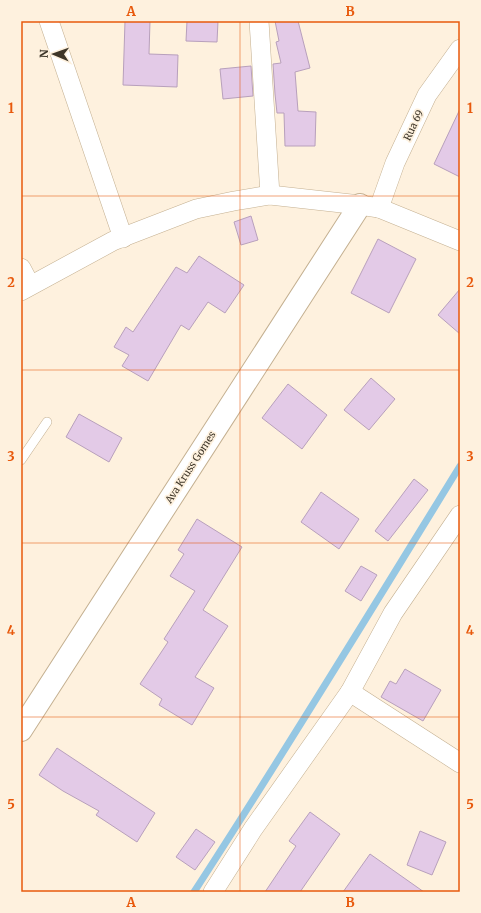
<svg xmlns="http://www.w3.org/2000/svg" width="481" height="913" viewBox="0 0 481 913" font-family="Merriweather,serif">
	<rect width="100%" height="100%" fill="#fef1de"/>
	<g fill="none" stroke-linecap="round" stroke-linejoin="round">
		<path stroke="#95c7e3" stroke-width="7" d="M194,892C285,752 372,609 460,466"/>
	</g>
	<g fill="#e3cae7" stroke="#b8a0bc">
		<polygon points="125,21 150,21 149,54 178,55 177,87 123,85"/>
		<polygon points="187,21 218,21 217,42 186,41"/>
		<polygon points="275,21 298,21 310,68 295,72 298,111 316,112 315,146 285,146 284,113 277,113 275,94 273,64 281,63 276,42 279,41"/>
		<polygon points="251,66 253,96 223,99 220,69"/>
		<polygon points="460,109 460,177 434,164"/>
		<polygon points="251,216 258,240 241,245 234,222"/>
		<polygon points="378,239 416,259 389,313 351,293"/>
		<polygon points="199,256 244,285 225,313 208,302 189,330 181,325 148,381 122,366 129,355 114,347 126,327 133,332 176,267 187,273"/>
		<polygon points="460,289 460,334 438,315"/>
		<polygon points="371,378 395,399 369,430 344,410"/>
		<polygon points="288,384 327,415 302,449 262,418"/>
		<polygon points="79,414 122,438 109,462 66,437"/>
		<polygon points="414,479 428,490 388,541 375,531"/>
		<polygon points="321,492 359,519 339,549 301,522"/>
		<polygon points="197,519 242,547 203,610 228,626 195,677 214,688 192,725 159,705 162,699 140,684 168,642 164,639 195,591 170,576 184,554 178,550"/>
		<polygon points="361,566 377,575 361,601 345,591"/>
		<polygon points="405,669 441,690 423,721 381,697 390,681 396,684"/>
		<polygon points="57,748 155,813 137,842 96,815 99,811 63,791 39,775"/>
		<polygon points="310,812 340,834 300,892 265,892 296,846 289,841"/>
		<polygon points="196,829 215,842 195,870 176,857"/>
		<polygon points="420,831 446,842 432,875 407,865"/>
		<polygon points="370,854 424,892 343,892"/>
	</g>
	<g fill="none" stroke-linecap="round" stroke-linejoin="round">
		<g stroke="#c4b091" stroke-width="10">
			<polyline id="service" points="21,460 47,422"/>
		</g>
		<g stroke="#c4b091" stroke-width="20">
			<g id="minor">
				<polyline points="49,21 123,238"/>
				<polyline points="259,21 270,195"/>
				<polyline points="379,208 395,163 427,95 460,49"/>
				<polyline points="21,268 30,285"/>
				<polyline points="21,291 113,241 196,209 234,201 270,195 360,205 379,208 460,241"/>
				<polyline points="350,692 460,763"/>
				<polyline points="213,892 253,829 350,692 393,613 460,515"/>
			</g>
		</g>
		<g stroke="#c4b091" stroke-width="24">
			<polyline id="tertiary" points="21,730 360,205"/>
		</g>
		<use href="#service" stroke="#fff" stroke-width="9"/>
		<use href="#minor" stroke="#fff" stroke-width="19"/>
		<use href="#tertiary" stroke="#fff" stroke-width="22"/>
	</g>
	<path fill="none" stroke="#e8590c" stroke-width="1" stroke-opacity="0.55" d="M240,21V892M21,196H460M21,370H460M21,543H460M21,717H460"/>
	<g text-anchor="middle" stroke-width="3.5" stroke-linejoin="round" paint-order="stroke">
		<g font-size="10" fill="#3e3629" stroke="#fef1de">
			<text transform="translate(413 125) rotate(-65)" y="4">Rua 69</text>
			<text transform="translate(190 467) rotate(-57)" y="4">Ava Kruss Gomes</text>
		</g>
	</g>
	<rect width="481" height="913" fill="none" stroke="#fef1de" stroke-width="44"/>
	<g transform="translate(54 54) rotate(272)" stroke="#fef1de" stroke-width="3" paint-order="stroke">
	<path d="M0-3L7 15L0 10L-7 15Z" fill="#3e3629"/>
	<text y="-6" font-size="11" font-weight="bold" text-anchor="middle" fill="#3e3629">N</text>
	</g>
	<rect x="22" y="22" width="437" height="869" fill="none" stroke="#e8590c" stroke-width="1.5"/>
	<g font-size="13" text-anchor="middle" font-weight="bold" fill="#e8590c">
		<text x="131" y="16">A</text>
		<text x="350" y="16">B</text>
		<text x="11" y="113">1</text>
		<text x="470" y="113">1</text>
		<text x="11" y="287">2</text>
		<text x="470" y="287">2</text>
		<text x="11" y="461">3</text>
		<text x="470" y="461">3</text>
		<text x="11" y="635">4</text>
		<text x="470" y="635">4</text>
		<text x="11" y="809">5</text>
		<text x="470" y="809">5</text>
		<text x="131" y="907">A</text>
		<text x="350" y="907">B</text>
	</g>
</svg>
